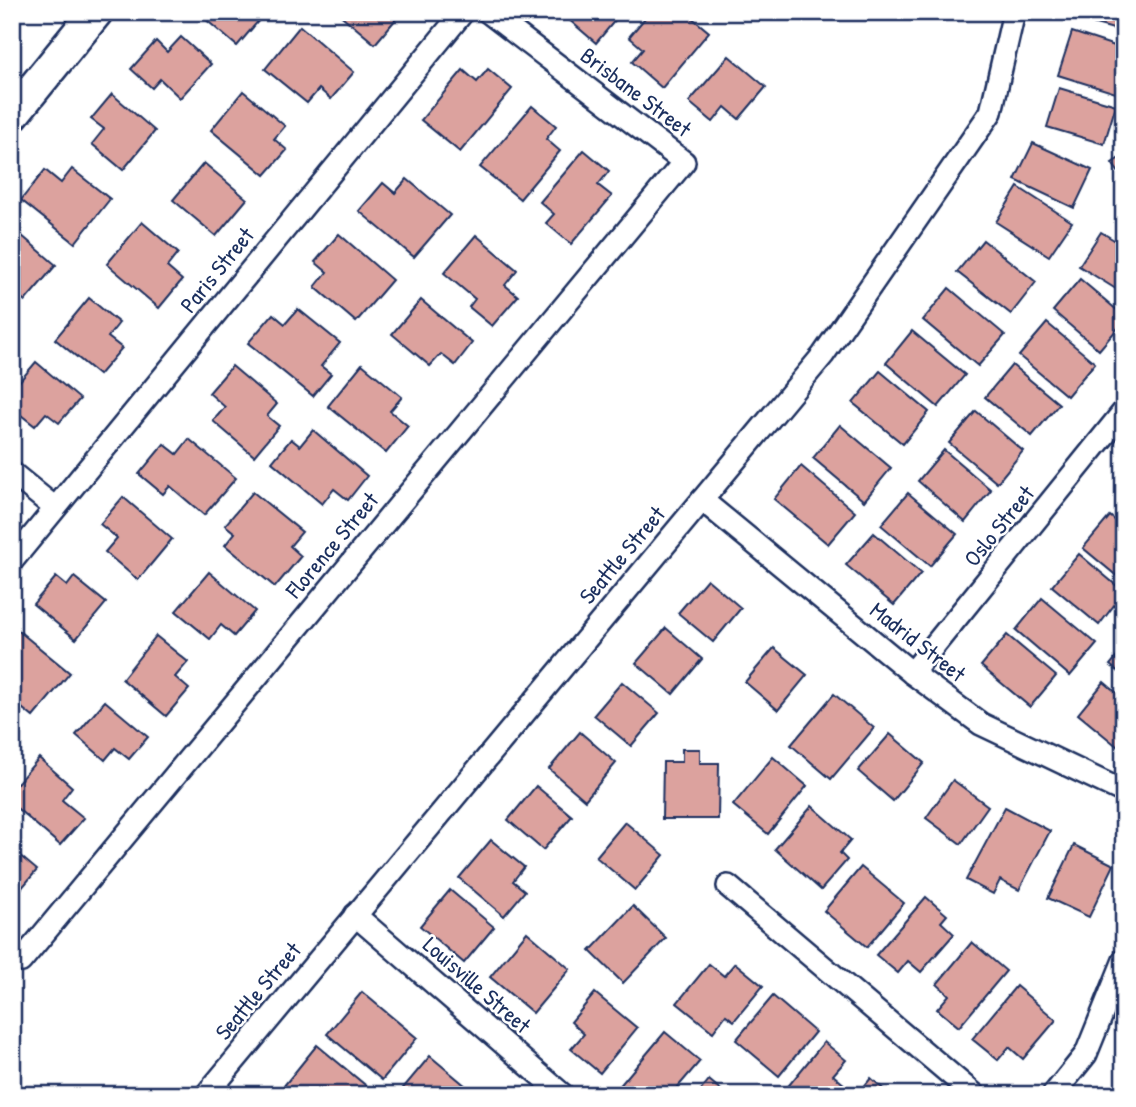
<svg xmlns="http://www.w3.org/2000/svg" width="1136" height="1107" viewBox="0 0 1136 1107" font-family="'Patrick Hand',sans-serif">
	<rect width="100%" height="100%" fill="#fff"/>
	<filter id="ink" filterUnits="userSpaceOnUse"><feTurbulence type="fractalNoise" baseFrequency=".0143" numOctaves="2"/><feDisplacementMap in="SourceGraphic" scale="14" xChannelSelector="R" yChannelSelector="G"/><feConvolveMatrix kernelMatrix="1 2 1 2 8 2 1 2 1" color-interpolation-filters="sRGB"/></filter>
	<g filter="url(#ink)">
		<g fill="#dca29e" stroke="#1b2f5e" stroke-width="2">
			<polygon points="197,12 266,12 237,46"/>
			<polygon points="337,12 388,12 396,19 375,44"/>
			<polygon points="560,12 622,12 596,43"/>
			<polygon points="650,12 685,12 709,32 662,88 632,62 643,49 629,37"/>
			<polygon points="1095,12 1124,12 1124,32 1092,23"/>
			<polygon points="300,26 354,72 331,99 319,89 307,103 265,69"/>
			<polygon points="1072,32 1124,49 1122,95 1058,75"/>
			<polygon points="181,37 211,64 180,98 160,79 152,88 131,69 156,41 167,52"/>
			<polygon points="729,56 766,87 739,119 725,107 713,122 689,102"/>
			<polygon points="488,69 512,89 460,152 421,120 463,70 477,82"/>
			<polygon points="1059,88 1116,105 1104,144 1047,127"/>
			<polygon points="243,91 285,126 274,139 287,150 265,175 211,130"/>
			<polygon points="112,94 155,131 123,170 92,144 104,129 91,119"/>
			<polygon points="532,106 556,126 546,139 560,151 520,199 480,167"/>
			<polygon points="1033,143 1092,170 1074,208 1015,180"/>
			<polygon points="584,150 609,171 598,185 612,196 571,244 546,223 554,214 540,202"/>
			<polygon points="1124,155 1124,180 1112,163"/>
			<polygon points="204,163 247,199 216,236 173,200"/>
			<polygon points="72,169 110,199 75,243 21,200 45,170 61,183"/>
			<polygon points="407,179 450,215 414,257 359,211 383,183 395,193"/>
			<polygon points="1018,187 1072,222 1049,256 996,222"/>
			<polygon points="142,222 178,253 167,267 182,280 159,308 107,264"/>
			<polygon points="14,229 56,265 25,301 12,290"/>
			<polygon points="1101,232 1124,246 1124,294 1079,266"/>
			<polygon points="339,234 392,280 356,322 315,287 327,272 315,262"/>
			<polygon points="476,235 517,270 505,285 518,296 492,326 469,307 475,299 444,273"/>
			<polygon points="983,240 1036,282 1011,314 957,272"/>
			<polygon points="1080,279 1124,316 1124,321 1099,350 1053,311"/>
			<polygon points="949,288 1005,335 978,366 923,320"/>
			<polygon points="89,298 119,323 108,337 122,348 99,375 55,339"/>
			<polygon points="421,300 472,343 455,365 441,354 430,366 392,334"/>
			<polygon points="298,309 340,343 321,366 331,374 313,396 248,343 273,314 285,324"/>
			<polygon points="1047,323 1095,363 1067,396 1019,356"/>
			<polygon points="912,331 965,375 938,407 886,363"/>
			<polygon points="36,362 80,399 59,423 46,413 35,426 12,408 12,390"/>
			<polygon points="362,364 402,397 390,411 408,426 386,453 328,406"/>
			<polygon points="1012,365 1059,404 1032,436 985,397"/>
			<polygon points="232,366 277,404 267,416 279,426 254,456 213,421 225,407 209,393"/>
			<polygon points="880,371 929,412 903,444 853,403"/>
			<polygon points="976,411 1023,451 997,483 949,443"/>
			<polygon points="840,425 891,468 864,501 813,458"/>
			<polygon points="313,430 367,476 348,500 334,489 322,504 272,462 291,439 300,446"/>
			<polygon points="189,439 236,478 204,515 170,486 163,494 139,474 164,444 177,454"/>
			<polygon points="944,450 991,490 965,522 918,481"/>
			<polygon points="801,466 855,512 828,544 774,499"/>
			<polygon points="253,492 302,532 290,546 301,556 275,587 225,545 235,533 225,525"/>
			<polygon points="908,493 957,534 930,566 881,525"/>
			<polygon points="123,497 172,539 138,580 105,552 117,538 100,524"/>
			<polygon points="1110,516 1124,528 1124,582 1083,548"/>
			<polygon points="874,533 921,573 894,605 846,565"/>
			<polygon points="1079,554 1124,592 1099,625 1052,586"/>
			<polygon points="209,572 255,611 234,636 221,625 210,639 176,611"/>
			<polygon points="56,577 67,586 74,577 106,603 76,639 33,604"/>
			<polygon points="707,579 741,608 713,642 678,613"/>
			<polygon points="1042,598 1097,644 1070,676 1016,630"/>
			<polygon points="14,627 70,673 33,717 12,700"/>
			<polygon points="666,628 702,659 673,694 636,663"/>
			<polygon points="1007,635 1056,676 1030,707 981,666"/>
			<polygon points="156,636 188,662 175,677 189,689 166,716 122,679"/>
			<polygon points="774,648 807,675 778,710 745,682"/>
			<polygon points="1124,648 1124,676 1110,665"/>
			<polygon points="622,682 659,713 631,746 594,715"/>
			<polygon points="1104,682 1124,699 1124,752 1078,714"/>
			<polygon points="834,694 874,728 831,779 791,745"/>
			<polygon points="105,701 148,737 129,759 115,748 105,760 76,735"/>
			<polygon points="580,732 616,763 585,800 549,769"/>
			<polygon points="890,734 924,763 893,801 858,771"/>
			<polygon points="682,749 700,749 700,763 719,763 718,819 662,819 663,762 682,762"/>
			<polygon points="773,757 807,786 768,834 733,805"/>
			<polygon points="39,758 72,787 62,800 84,818 60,845 12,804 12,789"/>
			<polygon points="953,780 988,806 961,844 926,818"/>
			<polygon points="536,786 572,816 543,850 508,820"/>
			<polygon points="812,806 851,840 840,853 847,860 821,890 775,849"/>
			<polygon points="1005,807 1050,831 1019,890 1000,880 993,894 966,880"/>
			<polygon points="625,822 664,855 635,890 596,857"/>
			<polygon points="491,840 524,867 513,881 525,891 504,916 459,878"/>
			<polygon points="1074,845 1114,865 1089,917 1048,898"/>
			<polygon points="12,849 37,870 15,896 12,894"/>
			<polygon points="861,867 904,903 867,947 824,911"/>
			<polygon points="450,890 494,927 464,963 420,926"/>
			<polygon points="926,897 947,915 941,922 954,934 921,972 908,961 898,973 876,955"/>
			<polygon points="633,906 666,938 623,983 590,951"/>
			<polygon points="527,932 570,969 533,1013 490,977"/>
			<polygon points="972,942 1006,971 959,1027 937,1009 949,995 937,984"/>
			<polygon points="735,963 763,986 734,1021 726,1015 713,1032 677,1003 709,964 724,976"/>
			<polygon points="1016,986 1056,1020 1023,1059 1009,1047 998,1060 972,1039"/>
			<polygon points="362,992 417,1038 382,1080 327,1034"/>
			<polygon points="595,993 637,1028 600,1073 571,1049 584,1034 571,1022"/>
			<polygon points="773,996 815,1032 779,1076 736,1040"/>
			<polygon points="665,1032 700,1061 671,1095 626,1095 618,1088"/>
			<polygon points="824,1042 846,1060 833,1075 846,1086 839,1095 781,1095"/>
			<polygon points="317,1045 370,1089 365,1095 292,1095 283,1087"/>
			<polygon points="430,1056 473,1092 471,1095 399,1093"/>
			<polygon points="871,1078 890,1095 857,1095"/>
			<polygon points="709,1080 727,1095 697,1095"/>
		</g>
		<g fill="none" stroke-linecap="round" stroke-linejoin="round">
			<g stroke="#1b2f5e" stroke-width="26">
				<g id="street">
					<polyline points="12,473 55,508"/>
					<polyline points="702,500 912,673 981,724 1124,792"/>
					<polyline points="12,561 463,12"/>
					<polyline points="912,673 1124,411"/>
					<polyline points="728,886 975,1095"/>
					<polyline points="355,915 563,1095"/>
					<polyline points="12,958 21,961 684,162 488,12"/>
					<polyline points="206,1095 823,355 991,112 1014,12"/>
					<polyline points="1053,1095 1086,1054 1124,960"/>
				</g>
			</g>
			<g stroke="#1b2f5e" stroke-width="37">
				<polyline id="secondary" points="12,115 96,12"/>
			</g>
			<use href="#street" stroke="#fff" stroke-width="21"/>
			<use href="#secondary" stroke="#fff" stroke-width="32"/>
		</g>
	</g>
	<g text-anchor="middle" stroke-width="5" stroke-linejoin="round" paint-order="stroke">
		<g font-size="23" fill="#1b2f5e" stroke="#fff">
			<text transform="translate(636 92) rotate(37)" y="8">Brisbane Street</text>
			<text transform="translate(217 270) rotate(-51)" y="8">Paris Street</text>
			<text transform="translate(999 526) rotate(-51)" y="8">Oslo Street</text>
			<text transform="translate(332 545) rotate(-50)" y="8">Florence Street</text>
			<text transform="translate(622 555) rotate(-50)" y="8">Seattle Street</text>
			<text transform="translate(918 642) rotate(38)" y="8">Madrid Street</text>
			<text transform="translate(477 985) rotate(41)" y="8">Louisville Street</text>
			<text transform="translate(258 991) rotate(-50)" y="8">Seattle Street</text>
		</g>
	</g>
	<rect width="1136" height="1107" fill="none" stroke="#fff" stroke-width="42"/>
	<rect x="21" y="21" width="1094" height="1065" fill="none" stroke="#1b2f5e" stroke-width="2.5" filter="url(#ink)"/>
</svg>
